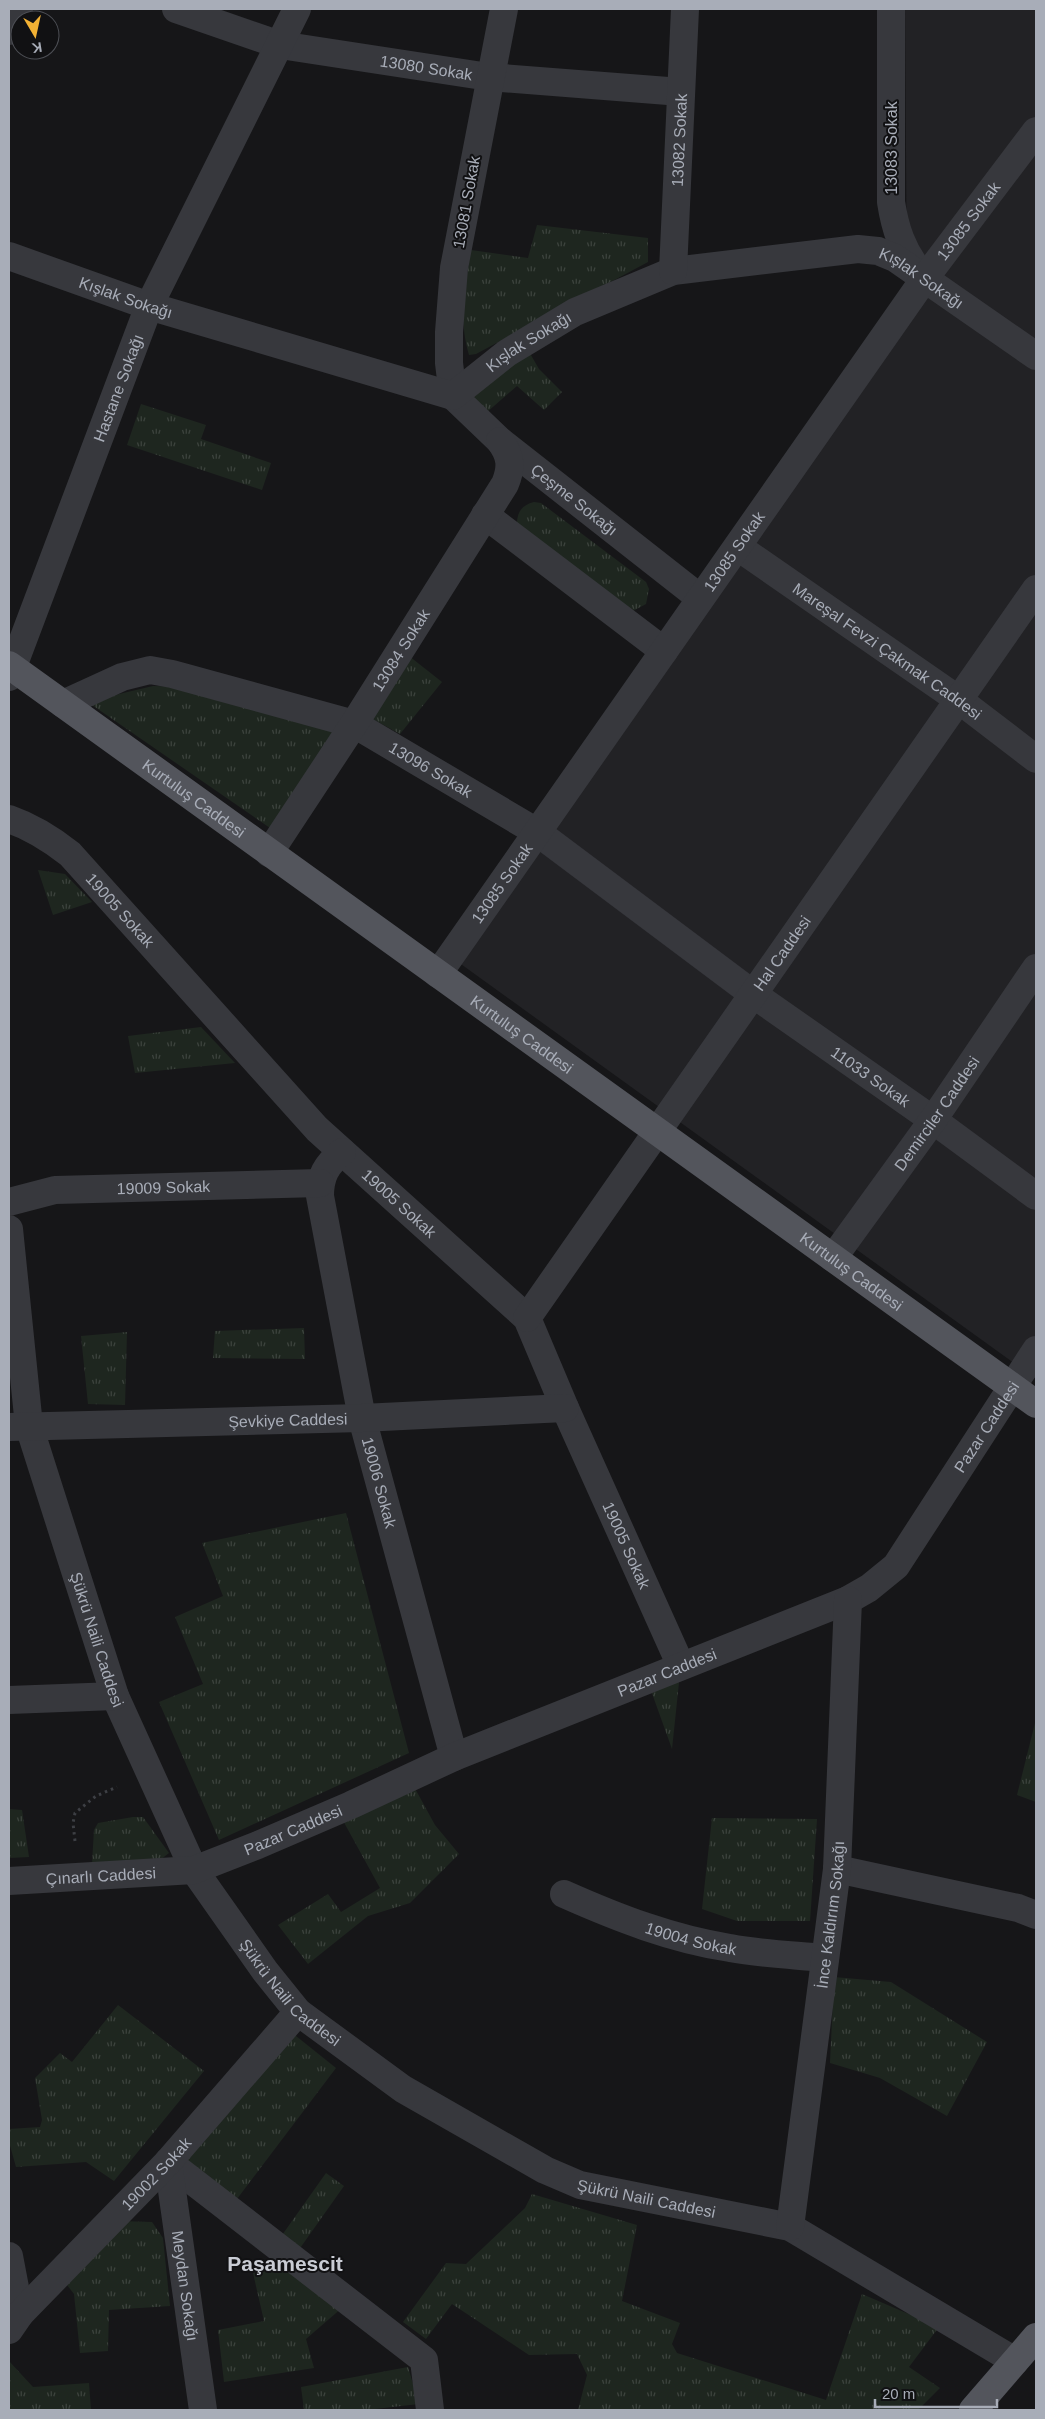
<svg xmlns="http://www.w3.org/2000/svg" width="1045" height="2419" viewBox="0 0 1045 2419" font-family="Arial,sans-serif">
	<defs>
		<pattern id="grass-tufts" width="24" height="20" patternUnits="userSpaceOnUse" patternTransform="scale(1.25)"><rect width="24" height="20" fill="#1e261f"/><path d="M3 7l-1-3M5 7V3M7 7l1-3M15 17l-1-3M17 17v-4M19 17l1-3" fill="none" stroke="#3c433d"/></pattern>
	</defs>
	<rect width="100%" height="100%" fill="#161618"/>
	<polygon fill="#222225" points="905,9 1036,9 1036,1379 440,949 907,292"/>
	<g fill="url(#grass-tufts)">
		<path d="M537,225L648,238V262L476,354L469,355C458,317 465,287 471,250L528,258Z"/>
		<polygon points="528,350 539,369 562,392 544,410 517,386 486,413 466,394"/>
		<polygon points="141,404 206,425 201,439 271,463 262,490 127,445"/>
		<path d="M534,502L541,503L646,582L649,589L646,604L633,611L517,524C517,512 522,505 534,502Z"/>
		<polygon points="409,656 442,682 400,734 369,717"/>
		<polygon points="153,686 189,687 341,730 273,830 92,705 115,695"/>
		<polygon points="38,870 65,874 92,902 53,915"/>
		<polygon points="201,1027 235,1063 135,1073 128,1036"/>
		<polygon points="304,1328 305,1359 213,1358 215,1331"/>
		<polygon points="127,1332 125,1405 88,1404 81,1336"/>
		<polygon points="346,1513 409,1753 219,1840 159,1702 203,1684 175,1617 223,1596 202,1543"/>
		<polygon points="680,1673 672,1749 649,1685"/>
		<polygon points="1036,1719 1036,1802 1017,1795"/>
		<polygon points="412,1783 435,1825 459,1854 410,1903 368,1916 308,1964 278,1925 328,1894 341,1912 380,1888 341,1817"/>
		<polygon points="9,1809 22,1810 29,1857 9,1858"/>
		<polygon points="133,1817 143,1817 169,1853 160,1860 92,1864 94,1830 98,1823"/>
		<polygon points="712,1818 817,1819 810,1921 737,1921 702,1909"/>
		<polygon points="834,1977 891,1982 987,2042 947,2116 880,2078 830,2063"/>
		<polygon points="118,2005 204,2071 114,2181 86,2162 16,2167 9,2142 9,2129 40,2127 42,2120 35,2078 60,2053 72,2062"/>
		<polygon points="291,2032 336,2068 237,2199 179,2159"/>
		<polygon points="326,2173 344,2186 298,2251 280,2238"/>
		<polygon points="532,2194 637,2225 622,2301 680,2323 672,2344 677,2353 826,2400 862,2294 939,2327 909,2367 940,2388 918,2410 578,2410 587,2375 577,2354 529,2355 452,2304 426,2339 403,2322 446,2263 466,2264 525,2208"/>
		<polygon points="120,2221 152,2222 163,2238 170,2306 109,2310 108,2351 80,2353 74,2294 67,2285"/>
		<polygon points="273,2261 343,2307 306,2339 314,2368 224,2382 218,2330 264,2321 253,2273 265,2270"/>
		<polygon points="9,2361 33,2387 89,2383 91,2410 9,2410"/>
		<polygon points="408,2367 419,2404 366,2410 304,2410 301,2387"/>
	</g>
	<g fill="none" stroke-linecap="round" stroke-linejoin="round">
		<polyline stroke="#3d3f44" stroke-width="3" stroke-dasharray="2.5 4" stroke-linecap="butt" points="75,1841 73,1823 75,1813 96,1796 117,1787"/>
		<g stroke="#37383d" stroke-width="28">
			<path id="s1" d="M176,9L280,45L489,77L681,92"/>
			<path id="s2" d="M504,9L454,268L449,332V363L453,396L500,441L700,598"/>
			<path d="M891,9V202C895,228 902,250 919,271"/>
			<polyline points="9,31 19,9"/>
			<path id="s3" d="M9,256L149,306L453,396L507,353L575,312L673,271L858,249L878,251L895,258L1036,356"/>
			<path id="s4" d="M673,271L685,9"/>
			<polyline points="485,515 664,651"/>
			<path id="s5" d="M738,547L959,700L1036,759"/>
			<path id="s6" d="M9,677L149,306L297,9"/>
			<path id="s7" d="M63,704L122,677L150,670L172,674L354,724L537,832L753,994L933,1120L1036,1196"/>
			<path id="s8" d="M9,819C32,827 51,839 70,854L317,1129L527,1318L565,1408L681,1666"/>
			<path id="s9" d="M269,853L354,724L505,484C512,467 511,456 500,441"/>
			<path id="s10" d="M438,974L925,278L1036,131"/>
			<path id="s11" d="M342,1152C326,1165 320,1176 320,1196L362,1418L454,1757"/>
			<path id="s12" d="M9,1202L55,1190L320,1183"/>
			<path id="s13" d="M9,1229L29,1426L115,1696L194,1870L265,1971L298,2012L403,2089L545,2170L580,2185L790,2227L1015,2361"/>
			<path id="s14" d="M833,1258L933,1120L1036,968"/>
			<path id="s15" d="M527,1318L1036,589"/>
			<path id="s16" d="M9,1427L362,1418L565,1408"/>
			<polyline points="9,1700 115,1696"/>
			<polyline points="837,1869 1018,1908 1036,1915"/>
			<path id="s17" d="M9,1881L194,1870L258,1845L351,1805L454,1757L848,1600L869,1588L896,1566L1036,1350"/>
			<path id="s18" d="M564,1894C618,1918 672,1939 730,1948C761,1954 794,1955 825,1958"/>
			<polyline points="168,2162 424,2360 430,2410"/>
			<path id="s19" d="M168,2162L203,2410"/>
			<path id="s20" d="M790,2227L837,1869L848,1600"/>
			<polyline points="9,2256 20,2314"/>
			<path id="s21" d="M9,2330L20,2314L168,2162L298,2012"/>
		</g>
		<g stroke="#53555c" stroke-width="28">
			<path id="s22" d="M9,665L1036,1404"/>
			<polyline points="973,2410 1036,2337"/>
		</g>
	</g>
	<g text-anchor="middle" stroke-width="4" stroke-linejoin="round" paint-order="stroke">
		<g font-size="16" fill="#a8adb8" stroke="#111113">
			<text dy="6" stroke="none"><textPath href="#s1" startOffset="258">13080 Sokak</textPath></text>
			<text dy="6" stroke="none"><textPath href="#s4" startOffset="131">13082 Sokak</textPath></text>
			<text transform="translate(891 148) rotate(-90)" y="6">13083 Sokak</text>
			<text transform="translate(466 202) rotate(-80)" y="6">13081 Sokak</text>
			<text dy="6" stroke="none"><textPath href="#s10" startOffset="921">13085 Sokak</textPath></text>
			<text dy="6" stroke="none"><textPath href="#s3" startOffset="978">Kışlak Sokağı</textPath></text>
			<text dy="6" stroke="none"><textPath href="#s3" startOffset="124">Kışlak Sokağı</textPath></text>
			<text dy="6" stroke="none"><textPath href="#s3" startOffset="559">Kışlak Sokağı</textPath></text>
			<text dy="6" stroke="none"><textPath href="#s6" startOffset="309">Hastane Sokağı</textPath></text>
			<text dy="6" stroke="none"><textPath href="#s2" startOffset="552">Çeşme Sokağı</textPath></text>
			<text dy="6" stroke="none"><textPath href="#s10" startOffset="516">13085 Sokak</textPath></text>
			<text dy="6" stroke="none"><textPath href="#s9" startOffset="242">13084 Sokak</textPath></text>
			<text dy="6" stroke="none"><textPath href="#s5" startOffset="182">Mareşal Fevzi Çakmak Caddesi</textPath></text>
			<text dy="6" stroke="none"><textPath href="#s7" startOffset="394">13096 Sokak</textPath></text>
			<text dy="6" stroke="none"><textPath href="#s22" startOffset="228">Kurtuluş Caddesi</textPath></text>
			<text dy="6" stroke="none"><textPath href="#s10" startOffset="111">13085 Sokak</textPath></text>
			<text dy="6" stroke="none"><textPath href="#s8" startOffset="146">19005 Sokak</textPath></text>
			<text dy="6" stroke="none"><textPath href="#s15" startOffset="445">Hal Caddesi</textPath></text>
			<text dy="6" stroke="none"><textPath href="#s22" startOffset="632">Kurtuluş Caddesi</textPath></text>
			<text dy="6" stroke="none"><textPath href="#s7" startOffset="931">11033 Sokak</textPath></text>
			<text dy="6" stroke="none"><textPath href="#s14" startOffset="178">Demirciler Caddesi</textPath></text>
			<text dy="6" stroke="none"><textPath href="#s12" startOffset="156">19009 Sokak</textPath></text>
			<text dy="6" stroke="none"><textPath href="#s8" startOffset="551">19005 Sokak</textPath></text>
			<text dy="6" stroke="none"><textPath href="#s22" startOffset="1038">Kurtuluş Caddesi</textPath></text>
			<text dy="6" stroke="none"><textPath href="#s16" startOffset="279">Şevkiye Caddesi</textPath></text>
			<text dy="6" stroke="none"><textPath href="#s17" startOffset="1118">Pazar Caddesi</textPath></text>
			<text dy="6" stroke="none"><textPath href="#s11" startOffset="344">19006 Sokak</textPath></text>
			<text dy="6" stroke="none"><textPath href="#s8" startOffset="971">19005 Sokak</textPath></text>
			<text dy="6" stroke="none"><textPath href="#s13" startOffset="422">Şükrü Naili Caddesi</textPath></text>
			<text dy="6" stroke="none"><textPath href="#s17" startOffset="698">Pazar Caddesi</textPath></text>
			<text dy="6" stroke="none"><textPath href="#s17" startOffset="292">Pazar Caddesi</textPath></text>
			<text dy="6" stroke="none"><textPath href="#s17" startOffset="92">Çınarlı Caddesi</textPath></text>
			<text dy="6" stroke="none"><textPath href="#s20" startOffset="315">İnce Kaldırım Sokağı</textPath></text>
			<text dy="6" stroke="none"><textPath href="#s18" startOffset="135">19004 Sokak</textPath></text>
			<text dy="6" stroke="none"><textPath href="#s13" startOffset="829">Şükrü Naili Caddesi</textPath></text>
			<text dy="6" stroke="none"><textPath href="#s21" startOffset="215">19002 Sokak</textPath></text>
			<text dy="6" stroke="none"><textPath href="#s13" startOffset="1248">Şükrü Naili Caddesi</textPath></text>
			<text dy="6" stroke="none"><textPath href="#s19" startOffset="125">Meydan Sokağı</textPath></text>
		</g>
		<g font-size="21" font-weight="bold" fill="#c9ccd4" stroke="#111113">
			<text x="285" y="2271">Paşamescit</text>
		</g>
	</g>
	<rect width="1045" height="2419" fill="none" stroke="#a8adb8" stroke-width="20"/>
	<g transform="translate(35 35) rotate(171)"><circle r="24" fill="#111113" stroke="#4d4f55"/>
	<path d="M0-4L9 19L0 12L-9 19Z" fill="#f2b134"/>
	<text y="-8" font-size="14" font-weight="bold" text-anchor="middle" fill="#a8adb8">K</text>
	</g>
	<path d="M875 2399v8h122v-8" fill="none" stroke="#a8adb8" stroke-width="2.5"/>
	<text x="882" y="2399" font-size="15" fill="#a8adb8" stroke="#111113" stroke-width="4" paint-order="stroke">20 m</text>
</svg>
